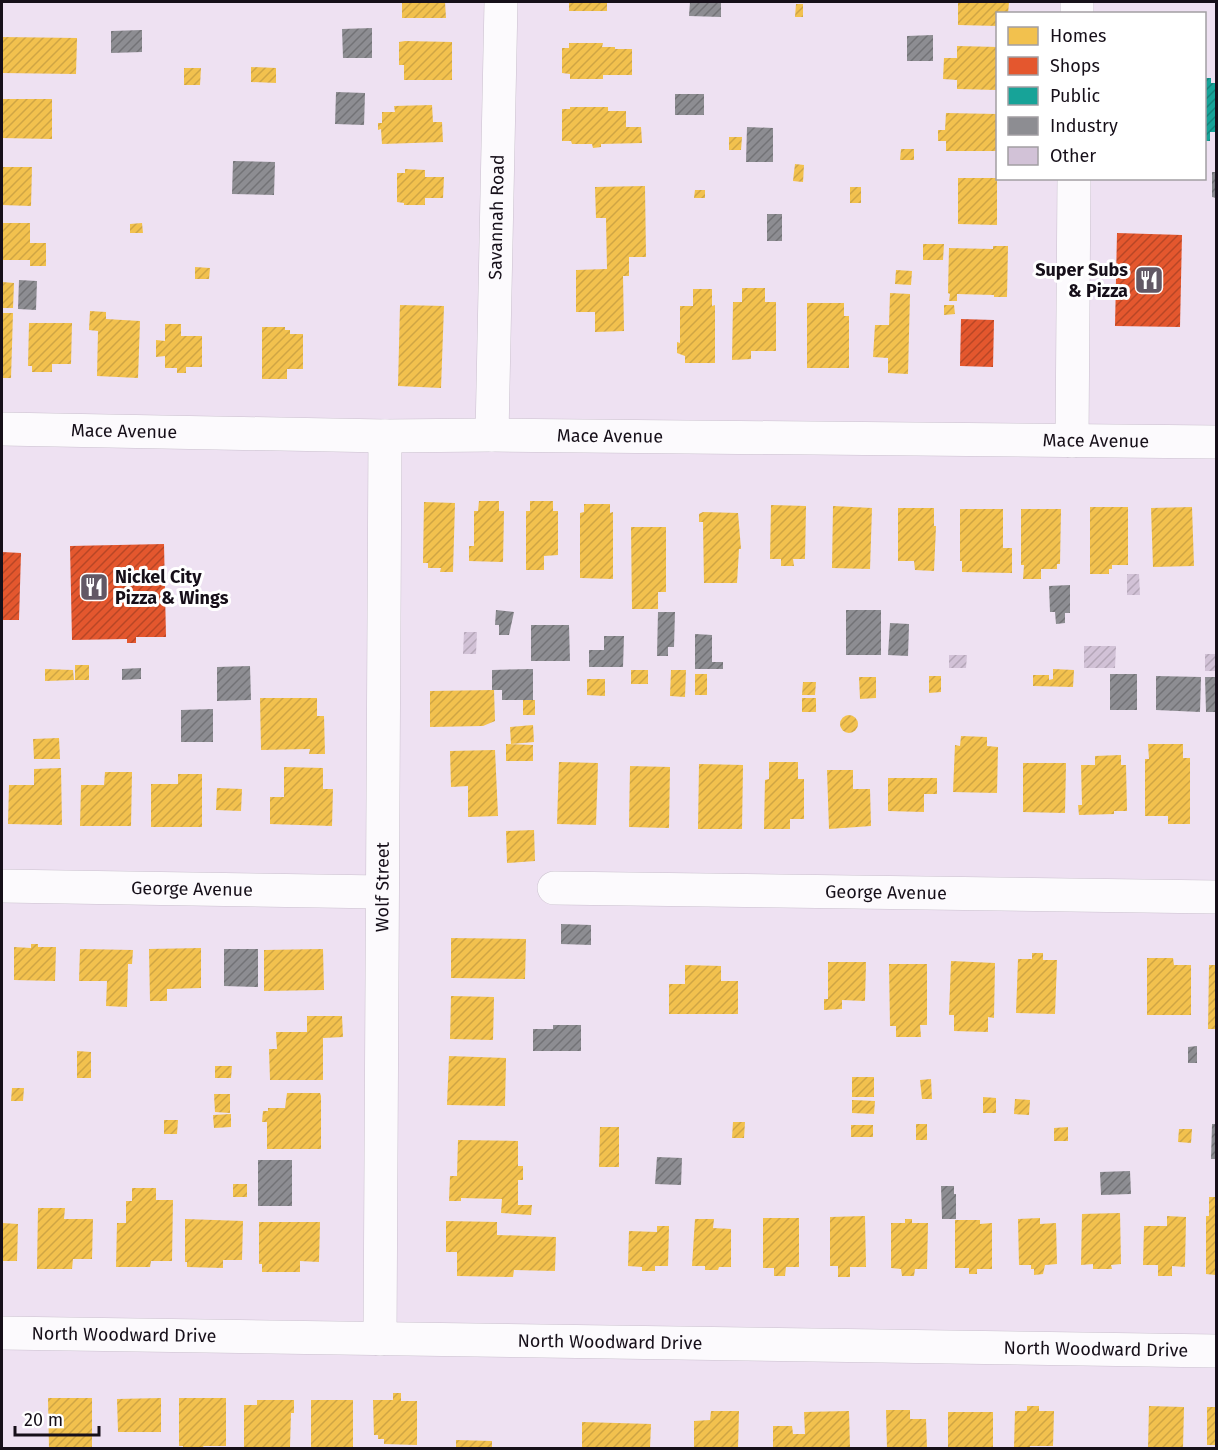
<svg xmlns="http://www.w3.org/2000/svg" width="1218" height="1450" viewBox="0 0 1218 1450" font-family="'Fira Sans',sans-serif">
	<defs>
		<pattern id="homes-hatch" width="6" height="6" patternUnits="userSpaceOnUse" patternTransform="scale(1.5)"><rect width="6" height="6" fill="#f2c14e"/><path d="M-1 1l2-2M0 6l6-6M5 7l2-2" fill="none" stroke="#cfa544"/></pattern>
		<pattern id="shops-hatch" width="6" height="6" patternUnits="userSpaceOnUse" patternTransform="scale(1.5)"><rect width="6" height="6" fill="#e4572e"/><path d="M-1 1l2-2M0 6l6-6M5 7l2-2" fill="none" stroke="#b84626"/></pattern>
		<pattern id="public-hatch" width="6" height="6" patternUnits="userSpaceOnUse" patternTransform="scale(1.5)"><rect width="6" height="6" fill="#17a398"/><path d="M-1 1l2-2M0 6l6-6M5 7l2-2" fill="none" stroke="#14837b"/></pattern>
		<pattern id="industry-hatch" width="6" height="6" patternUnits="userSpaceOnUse" patternTransform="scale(1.5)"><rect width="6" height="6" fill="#8d8d92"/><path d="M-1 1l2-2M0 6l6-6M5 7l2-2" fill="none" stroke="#727276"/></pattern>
		<pattern id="building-hatch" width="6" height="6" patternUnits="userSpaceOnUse" patternTransform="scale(1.5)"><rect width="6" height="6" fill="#d2c2d7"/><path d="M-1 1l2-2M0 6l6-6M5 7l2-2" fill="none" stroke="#b4a6b8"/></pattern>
	</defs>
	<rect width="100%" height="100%" fill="#eee1f2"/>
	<g fill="url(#homes-hatch)">
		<polygon points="402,2 445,2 446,18 402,18"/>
		<rect x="569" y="2" width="38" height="9"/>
		<polygon points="958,2 1009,2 1008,14 998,14 998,26 958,25"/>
		<polygon points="796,4 803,4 803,17 795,17"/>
		<polygon points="2,37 77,38 76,74 2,73"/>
		<polygon points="405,41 452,42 452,80 404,80 404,65 399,65 399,42"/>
		<polygon points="569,43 603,43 602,47 615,47 615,49 632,49 632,75 603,75 603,79 570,79 570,74 562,73 562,48 569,48"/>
		<polygon points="957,46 998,47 997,90 957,89 957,80 943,79 944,58 957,58"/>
		<polygon points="251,67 276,68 276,83 251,82"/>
		<polygon points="184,68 201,68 200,85 184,85"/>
		<polygon points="2,99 52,99 52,139 2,138"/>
		<polygon points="432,105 433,122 442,122 443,142 382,144 381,129 378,130 378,123 382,123 382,112 395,112 394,106"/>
		<polygon points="570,107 608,107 608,111 626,111 626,127 641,127 642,143 601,144 601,147 593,148 592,144 572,144 571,141 562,141 562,109 570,109"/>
		<polygon points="946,113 997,114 996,151 946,151 946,141 938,141 938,130 945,130"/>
		<polygon points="729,137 742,137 741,150 729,150"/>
		<polygon points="901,149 914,149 914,160 900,160"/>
		<polygon points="795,164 804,165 803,182 793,181"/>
		<polygon points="2,167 32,167 31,206 2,205"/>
		<polygon points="405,169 425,170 425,177 444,177 443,198 425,198 425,205 404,205 404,203 397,202 397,173 405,173"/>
		<polygon points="958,178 997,178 997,225 958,224"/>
		<polygon points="645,186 646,257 629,257 629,276 623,276 624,331 595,332 595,312 576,312 576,270 607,269 606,218 596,218 595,187"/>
		<rect x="850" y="187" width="11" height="16"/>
		<polygon points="695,190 705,190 705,198 694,198"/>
		<polygon points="2,223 30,223 30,243 46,243 46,266 30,266 30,260 2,260"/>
		<polygon points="142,223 143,233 130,233 130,224"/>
		<polygon points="923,244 944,244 943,260 923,260"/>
		<polygon points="993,246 1008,246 1007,297 994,297 994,295 957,294 957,301 949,301 950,294 948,293 949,248 993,249"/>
		<polygon points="195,267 210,268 209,279 195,279"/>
		<polygon points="896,270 912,271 911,285 895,284"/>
		<polygon points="2,282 14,283 13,308 2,308"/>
		<polygon points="742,288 765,288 765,302 776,302 776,351 751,351 751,359 732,360 733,302 742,302"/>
		<polygon points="693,289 712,289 712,306 715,305 715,363 685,363 685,356 677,353 677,342 680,343 680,306 693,306"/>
		<polygon points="890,293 910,294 908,374 888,373 888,358 873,357 875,325 889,325"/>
		<polygon points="807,303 844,303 844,316 849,316 849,368 807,368"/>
		<polygon points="400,305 444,306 441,388 398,386"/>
		<polygon points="944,305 954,305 955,314 944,315"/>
		<polygon points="90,311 106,312 106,319 140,321 138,378 97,376 98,331 89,330"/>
		<polygon points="2,313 13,313 11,378 2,378"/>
		<polygon points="29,323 72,323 71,364 52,364 52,372 32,372 32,366 28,366"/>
		<polygon points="165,324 181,324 181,336 202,336 202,367 186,367 186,373 177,373 177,368 165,368 165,356 156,357 156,340 165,341"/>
		<polygon points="262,327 285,327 285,330 290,330 290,334 303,334 303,369 287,369 287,379 262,379"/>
		<polygon points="479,501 499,501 499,511 504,511 503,562 469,561 469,546 474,546 474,511 478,511"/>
		<polygon points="530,501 553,501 553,511 558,511 558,555 544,556 544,570 526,570 526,511 530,511"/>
		<polygon points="424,502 455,503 453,572 440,572 441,568 428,568 428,563 423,563"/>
		<polygon points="584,504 610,504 610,513 613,512 613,579 580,578 580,513 584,512"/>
		<polygon points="771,505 806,506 805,559 793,559 794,566 781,566 781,559 770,559"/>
		<polygon points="833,506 872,508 870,569 832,568"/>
		<polygon points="1090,507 1128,507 1128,565 1112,565 1112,569 1109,569 1109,574 1090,574"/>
		<polygon points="1192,507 1194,566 1153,567 1151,508"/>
		<polygon points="898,508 934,508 934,526 936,526 934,571 915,570 914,561 898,561"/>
		<polygon points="960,509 1003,509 1003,548 1012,548 1012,573 962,572 962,561 960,561"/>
		<polygon points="1021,509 1061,509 1060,564 1057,564 1057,569 1041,569 1041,579 1023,579 1024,565 1021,565"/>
		<polygon points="703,512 738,513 741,549 739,549 737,583 704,583 703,522 699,522 699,514"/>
		<polygon points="631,527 666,527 666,592 658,592 658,609 632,609"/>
		<rect x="75" y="665" width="14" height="15"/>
		<polygon points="45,669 73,670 74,680 45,681"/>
		<polygon points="1053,669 1074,670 1073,687 1033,686 1033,675 1049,675 1049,680 1053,679"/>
		<rect x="631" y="670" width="17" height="14"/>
		<polygon points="671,670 686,670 685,697 670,696"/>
		<rect x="695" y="674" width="12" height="21"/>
		<polygon points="929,676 941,676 941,692 929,693"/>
		<polygon points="859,677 876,677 876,698 860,699"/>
		<polygon points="587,679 605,679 605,696 587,695"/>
		<polygon points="803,682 816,682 815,695 802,695"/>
		<polygon points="494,690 495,721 483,726 430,727 430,691"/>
		<polygon points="260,698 317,698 317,716 324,716 325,754 309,754 310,749 261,750"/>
		<rect x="802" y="698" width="14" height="14"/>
		<rect x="523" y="700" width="12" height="15"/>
		<circle cx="849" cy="724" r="9"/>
		<polygon points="533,725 534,742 511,744 510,727"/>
		<polygon points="961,736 987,737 987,746 998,747 997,793 953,792 955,745 960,746"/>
		<polygon points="59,738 60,759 34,759 33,739"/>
		<polygon points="506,744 533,745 533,761 506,761"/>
		<polygon points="1148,744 1183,744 1183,758 1190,758 1190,824 1168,824 1168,816 1145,816 1145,759 1149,759"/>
		<polygon points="495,750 498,816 468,817 468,786 451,787 450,751"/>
		<polygon points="1121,755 1121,765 1126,765 1127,811 1114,811 1114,814 1079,815 1078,805 1082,805 1081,765 1095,765 1095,756"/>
		<polygon points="559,762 598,763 596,825 557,824"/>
		<polygon points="769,762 798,762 798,779 804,779 804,819 790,819 790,829 764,829 765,780 769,779"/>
		<polygon points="1023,763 1066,763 1065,813 1023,812"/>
		<polygon points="699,764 743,765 742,829 698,829"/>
		<polygon points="630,766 670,767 669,828 629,827"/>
		<polygon points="284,767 323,768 323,789 333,789 332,826 270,824 270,797 284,797"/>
		<polygon points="61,768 62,825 8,824 9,785 34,785 34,769"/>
		<polygon points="827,770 853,770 853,789 870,789 871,826 829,829"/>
		<polygon points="105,772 132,772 131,826 80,826 81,785 104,785"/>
		<polygon points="178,774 202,774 202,827 151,827 151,784 178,784"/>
		<polygon points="888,778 937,778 937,794 924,794 924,812 888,811"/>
		<polygon points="217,788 242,789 241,811 216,810"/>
		<polygon points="534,830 535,861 507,863 506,831"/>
		<polygon points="451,938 526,939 525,979 451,978"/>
		<polygon points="31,944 38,944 38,947 56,947 55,981 14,980 14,947 31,948"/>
		<polygon points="201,948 201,988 167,989 167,1001 150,1001 149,949"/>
		<polygon points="80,949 133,950 132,964 128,964 127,1007 106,1006 107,981 79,981"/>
		<polygon points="323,949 324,990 264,991 264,950"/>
		<polygon points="1032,953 1043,953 1043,960 1057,960 1055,1014 1016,1013 1018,959 1032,959"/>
		<polygon points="1147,958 1173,958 1174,965 1191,965 1191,1015 1147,1015"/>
		<polygon points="951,961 995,963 994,1018 988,1017 988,1032 954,1031 954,1015 949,1015"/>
		<polygon points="828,962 866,962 865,1001 842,1000 842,1009 824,1010 824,999 828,999"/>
		<polygon points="889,964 927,964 927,1025 920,1025 921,1037 896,1037 896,1026 890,1026"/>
		<polygon points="685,965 721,966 721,981 738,981 738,1014 669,1014 669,984 685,984"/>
		<polygon points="1209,965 1216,965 1216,1029 1208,1029"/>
		<polygon points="451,996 494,997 493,1040 450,1039"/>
		<polygon points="307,1016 342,1016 343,1037 323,1038 323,1080 270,1080 269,1049 277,1049 276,1032 307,1032"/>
		<polygon points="77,1051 91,1052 91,1078 77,1078"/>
		<polygon points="449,1056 506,1058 505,1106 447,1105"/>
		<polygon points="215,1066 232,1066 231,1078 215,1078"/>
		<rect x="852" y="1077" width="22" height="20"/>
		<polygon points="931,1079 932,1099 922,1099 920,1080"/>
		<polygon points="12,1088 24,1088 23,1101 11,1101"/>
		<polygon points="287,1093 320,1093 321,1096 321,1149 267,1149 267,1122 262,1122 263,1111 268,1111 268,1108 285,1108"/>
		<polygon points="214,1094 230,1094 230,1113 215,1112"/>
		<polygon points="983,1097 996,1098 996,1113 983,1113"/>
		<polygon points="1015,1099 1030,1100 1029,1115 1014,1114"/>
		<polygon points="852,1100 875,1101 874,1114 852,1113"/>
		<polygon points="231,1114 231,1127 214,1128 213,1115"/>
		<polygon points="164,1120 178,1120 177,1134 164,1134"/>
		<polygon points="733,1122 745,1122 744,1138 732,1138"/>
		<rect x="916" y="1124" width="11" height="16"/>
		<rect x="851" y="1125" width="22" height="12"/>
		<polygon points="600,1127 619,1127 619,1167 599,1167"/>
		<polygon points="1068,1127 1068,1141 1054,1141 1054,1128"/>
		<polygon points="1179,1129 1192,1129 1191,1143 1178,1142"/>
		<polygon points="458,1140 518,1141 518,1166 523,1166 523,1180 518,1180 518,1205 532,1205 531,1215 501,1213 502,1199 461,1198 461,1201 449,1201 450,1176 457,1176"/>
		<rect x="233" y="1184" width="14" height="13"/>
		<polygon points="132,1188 156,1188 156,1200 173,1200 172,1261 151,1261 150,1267 116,1267 117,1223 126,1223 126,1201 132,1201"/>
		<polygon points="1209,1197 1216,1197 1216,1275 1206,1274 1206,1216 1209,1216"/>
		<polygon points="38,1208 65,1208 64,1219 93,1219 92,1259 73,1259 72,1269 37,1269"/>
		<polygon points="1120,1213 1121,1264 1111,1265 1112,1269 1093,1269 1093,1264 1081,1265 1082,1214"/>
		<polygon points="865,1216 866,1267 850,1267 850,1277 838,1277 838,1266 830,1266 830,1217"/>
		<polygon points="1167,1216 1186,1217 1185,1267 1172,1266 1172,1276 1158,1276 1158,1265 1143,1265 1144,1226 1167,1226"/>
		<polygon points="763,1218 799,1218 799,1267 786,1267 785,1276 774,1276 774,1268 763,1268"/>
		<polygon points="1040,1218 1040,1224 1056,1223 1057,1264 1045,1265 1043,1274 1034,1275 1034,1269 1031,1269 1031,1265 1019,1265 1018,1219"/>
		<polygon points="185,1219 243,1221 242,1260 223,1260 223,1268 187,1267 187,1262 185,1262"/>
		<polygon points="695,1219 714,1219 713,1228 731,1229 731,1267 719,1267 718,1270 705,1270 705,1266 692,1266"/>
		<polygon points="905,1219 912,1219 912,1223 928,1223 927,1269 915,1269 914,1276 902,1276 901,1269 891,1268 891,1223 905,1223"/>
		<polygon points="955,1220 980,1220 980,1224 992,1223 992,1269 977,1269 977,1274 969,1274 969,1268 955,1268"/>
		<polygon points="446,1221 497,1222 497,1235 556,1237 555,1271 514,1270 513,1277 457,1276 457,1252 446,1252"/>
		<polygon points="259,1222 320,1222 319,1262 300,1261 300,1272 262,1272 262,1264 259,1264"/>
		<polygon points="2,1223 18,1224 17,1261 2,1261"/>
		<polygon points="657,1226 669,1226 668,1266 655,1266 655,1271 642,1271 642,1267 628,1266 629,1231 657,1232"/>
		<polygon points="393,1393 401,1393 401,1401 417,1401 417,1445 384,1444 384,1439 378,1439 378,1435 374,1435 373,1400 393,1400"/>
		<polygon points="48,1398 92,1398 92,1447 49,1448"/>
		<polygon points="161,1398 161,1432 118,1432 117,1399"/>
		<polygon points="179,1398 226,1398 226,1446 203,1446 204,1448 183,1448 183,1446 179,1446"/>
		<polygon points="257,1400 294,1400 294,1413 291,1413 290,1447 244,1447 244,1405 257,1405"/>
		<rect x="311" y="1400" width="42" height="48"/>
		<polygon points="1027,1406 1039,1406 1039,1411 1054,1411 1053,1446 1030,1446 1030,1448 1014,1448 1015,1411 1027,1411"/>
		<polygon points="1149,1406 1184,1407 1183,1448 1148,1448"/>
		<rect x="1207" y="1407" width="9" height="38"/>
		<polygon points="886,1410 910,1410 910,1419 926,1419 927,1448 887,1448"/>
		<polygon points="711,1411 739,1411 738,1448 694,1448 694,1421 710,1420"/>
		<polygon points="849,1411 850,1448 773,1448 773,1426 792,1426 793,1434 805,1434 804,1412"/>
		<rect x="948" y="1412" width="45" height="36"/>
		<polygon points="582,1422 651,1424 650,1448 582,1448"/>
		<polygon points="456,1440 492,1441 492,1448 456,1448"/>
	</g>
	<g fill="url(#shops-hatch)">
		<polygon points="1117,233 1182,235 1180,327 1115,326"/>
		<polygon points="961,319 994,320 993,367 960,366"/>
		<polygon points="164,544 166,637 136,637 136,643 127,643 127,639 72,640 70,546"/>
		<polygon points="2,552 21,553 19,620 2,620"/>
	</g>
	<polygon fill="url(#public-hatch)" points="1204,78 1211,78 1211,83 1216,83 1216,132 1210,132 1210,141 1204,141"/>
	<g fill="url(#industry-hatch)">
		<polygon points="690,2 721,2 721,17 689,16"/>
		<polygon points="372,28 372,58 343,58 342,29"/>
		<polygon points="142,30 142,52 111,53 111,31"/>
		<polygon points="933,35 933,61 907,61 907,36"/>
		<polygon points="336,92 365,93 364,125 335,124"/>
		<rect x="675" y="94" width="29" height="21"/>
		<polygon points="747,127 773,128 773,162 746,162"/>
		<polygon points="233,161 275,162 274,195 232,194"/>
		<polygon points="1212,172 1216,172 1216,198 1212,197"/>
		<rect x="767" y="214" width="15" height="27"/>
		<polygon points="19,280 37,281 36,310 18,309"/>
		<polygon points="1070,585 1070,613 1065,613 1065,623 1056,624 1055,612 1050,612 1049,586"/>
		<polygon points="496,610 514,612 509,635 499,635 499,625 495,625"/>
		<rect x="846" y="610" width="35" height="45"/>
		<polygon points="658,612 675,612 674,647 668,647 668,656 657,656"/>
		<polygon points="890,623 909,624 908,656 888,655"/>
		<polygon points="531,625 569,625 570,661 531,661"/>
		<polygon points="695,634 712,635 712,662 723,662 723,669 695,669"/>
		<polygon points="604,636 624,636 623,667 589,667 589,650 604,650"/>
		<polygon points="250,666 251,700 217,701 217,667"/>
		<polygon points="141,668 141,679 122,680 122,669"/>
		<polygon points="533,669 533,700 502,700 502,690 492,690 492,670"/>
		<rect x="1110" y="674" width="27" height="36"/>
		<polygon points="1156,676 1201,677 1200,712 1156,710"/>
		<polygon points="1205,677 1216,677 1216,712 1206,712"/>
		<polygon points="213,709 213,742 181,742 181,710"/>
		<polygon points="561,924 591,925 591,945 561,944"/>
		<polygon points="224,949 258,949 258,987 224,986"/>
		<polygon points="553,1025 581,1025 581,1051 533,1051 533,1029 553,1029"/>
		<polygon points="1197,1046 1197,1063 1188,1063 1188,1047"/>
		<polygon points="1212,1124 1216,1124 1216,1159 1211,1159"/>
		<polygon points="657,1157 682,1158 681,1185 655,1184"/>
		<rect x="258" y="1160" width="34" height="46"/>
		<polygon points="1130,1171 1131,1194 1101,1195 1100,1172"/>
		<polygon points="941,1186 954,1186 954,1194 956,1194 956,1219 942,1219"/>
	</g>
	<g fill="url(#building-hatch)">
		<polygon points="1127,574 1139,574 1140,595 1127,595"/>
		<polygon points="464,632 477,632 476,654 463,654"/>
		<polygon points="1084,646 1116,646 1115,668 1084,668"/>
		<rect x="1205" y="654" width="11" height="17"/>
		<polygon points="949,655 967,655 966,668 949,668"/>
	</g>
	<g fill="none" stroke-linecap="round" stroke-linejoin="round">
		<g stroke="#cac0ce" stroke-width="34">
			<g id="minor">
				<polyline points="1077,14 1077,2"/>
				<path id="s1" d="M492,435L501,2"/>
				<polyline points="1072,441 1074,178"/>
				<path id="s2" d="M2,886L382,892"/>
				<path id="s3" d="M554,888L1216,897"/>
				<path id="s4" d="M2,1333L1216,1351"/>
				<path id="s5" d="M380,1339L385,436"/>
			</g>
		</g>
		<g stroke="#cac0ce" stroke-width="34">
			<g id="major">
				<path id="s6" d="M2,429L385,436L492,435L1216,442"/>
			</g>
		</g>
		<use href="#minor" stroke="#fcfafd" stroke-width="33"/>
		<use href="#major" stroke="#fcfafd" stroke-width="33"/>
	</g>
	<defs>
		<g id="restaurant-square" transform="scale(1.5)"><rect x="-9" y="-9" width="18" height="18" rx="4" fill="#625865" stroke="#fff"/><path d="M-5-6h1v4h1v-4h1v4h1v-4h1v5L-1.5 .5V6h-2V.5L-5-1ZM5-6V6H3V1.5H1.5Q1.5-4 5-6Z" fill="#fff"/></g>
	</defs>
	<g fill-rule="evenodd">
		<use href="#restaurant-square" x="1149" y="280"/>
		<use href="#restaurant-square" x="94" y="587"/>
	</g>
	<g text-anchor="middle" stroke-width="6" stroke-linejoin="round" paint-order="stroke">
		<g font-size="18" fill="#160f19" stroke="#fff">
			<text dy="6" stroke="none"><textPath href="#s1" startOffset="218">Savannah Road</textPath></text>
			<text dy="6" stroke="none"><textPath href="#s6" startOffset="122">Mace Avenue</textPath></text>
			<text dy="6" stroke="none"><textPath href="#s6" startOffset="608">Mace Avenue</textPath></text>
			<text dy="6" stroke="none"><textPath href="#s6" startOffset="1094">Mace Avenue</textPath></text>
			<text dy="6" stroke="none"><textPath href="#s5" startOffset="452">Wolf Street</textPath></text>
			<text dy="6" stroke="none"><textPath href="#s2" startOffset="190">George Avenue</textPath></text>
			<text dy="6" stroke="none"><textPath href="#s3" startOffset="332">George Avenue</textPath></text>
			<text dy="6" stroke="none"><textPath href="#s4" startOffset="122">North Woodward Drive</textPath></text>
			<text dy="6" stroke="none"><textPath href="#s4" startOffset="608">North Woodward Drive</textPath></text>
			<text dy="6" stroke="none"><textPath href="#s4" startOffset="1094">North Woodward Drive</textPath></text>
		</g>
		<g font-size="18" font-weight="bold" fill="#160f19" stroke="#fff" text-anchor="end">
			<text x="1128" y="276">Super Subs<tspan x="1128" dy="21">&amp; Pizza</tspan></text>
			<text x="115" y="583" text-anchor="start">Nickel City<tspan x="115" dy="21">Pizza &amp; Wings</tspan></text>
		</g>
	</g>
	<rect width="1218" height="1450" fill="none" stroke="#160f19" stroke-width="6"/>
	<rect x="996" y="12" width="210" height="168" fill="#ffffff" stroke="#a29fa3" stroke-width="1.5"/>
	<rect x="1008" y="27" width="30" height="18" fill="#f2c14e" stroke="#a29fa3" stroke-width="1.5"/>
	<text x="1050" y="42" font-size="18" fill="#160f19">Homes</text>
	<rect x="1008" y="57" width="30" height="18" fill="#e4572e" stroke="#a29fa3" stroke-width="1.5"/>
	<text x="1050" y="72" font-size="18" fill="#160f19">Shops</text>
	<rect x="1008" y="87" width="30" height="18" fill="#17a398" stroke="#a29fa3" stroke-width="1.5"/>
	<text x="1050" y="102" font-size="18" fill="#160f19">Public</text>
	<rect x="1008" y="117" width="30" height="18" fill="#8d8d92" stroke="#a29fa3" stroke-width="1.5"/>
	<text x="1050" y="132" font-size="18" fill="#160f19">Industry</text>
	<rect x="1008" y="147" width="30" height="18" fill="#d2c2d7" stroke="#a29fa3" stroke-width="1.5"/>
	<text x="1050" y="162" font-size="18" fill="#160f19">Other</text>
	<path d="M15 1426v9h84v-9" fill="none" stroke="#160f19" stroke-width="3"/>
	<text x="24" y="1426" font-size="18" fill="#160f19" stroke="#ffffff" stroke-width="4.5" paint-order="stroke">20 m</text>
</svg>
